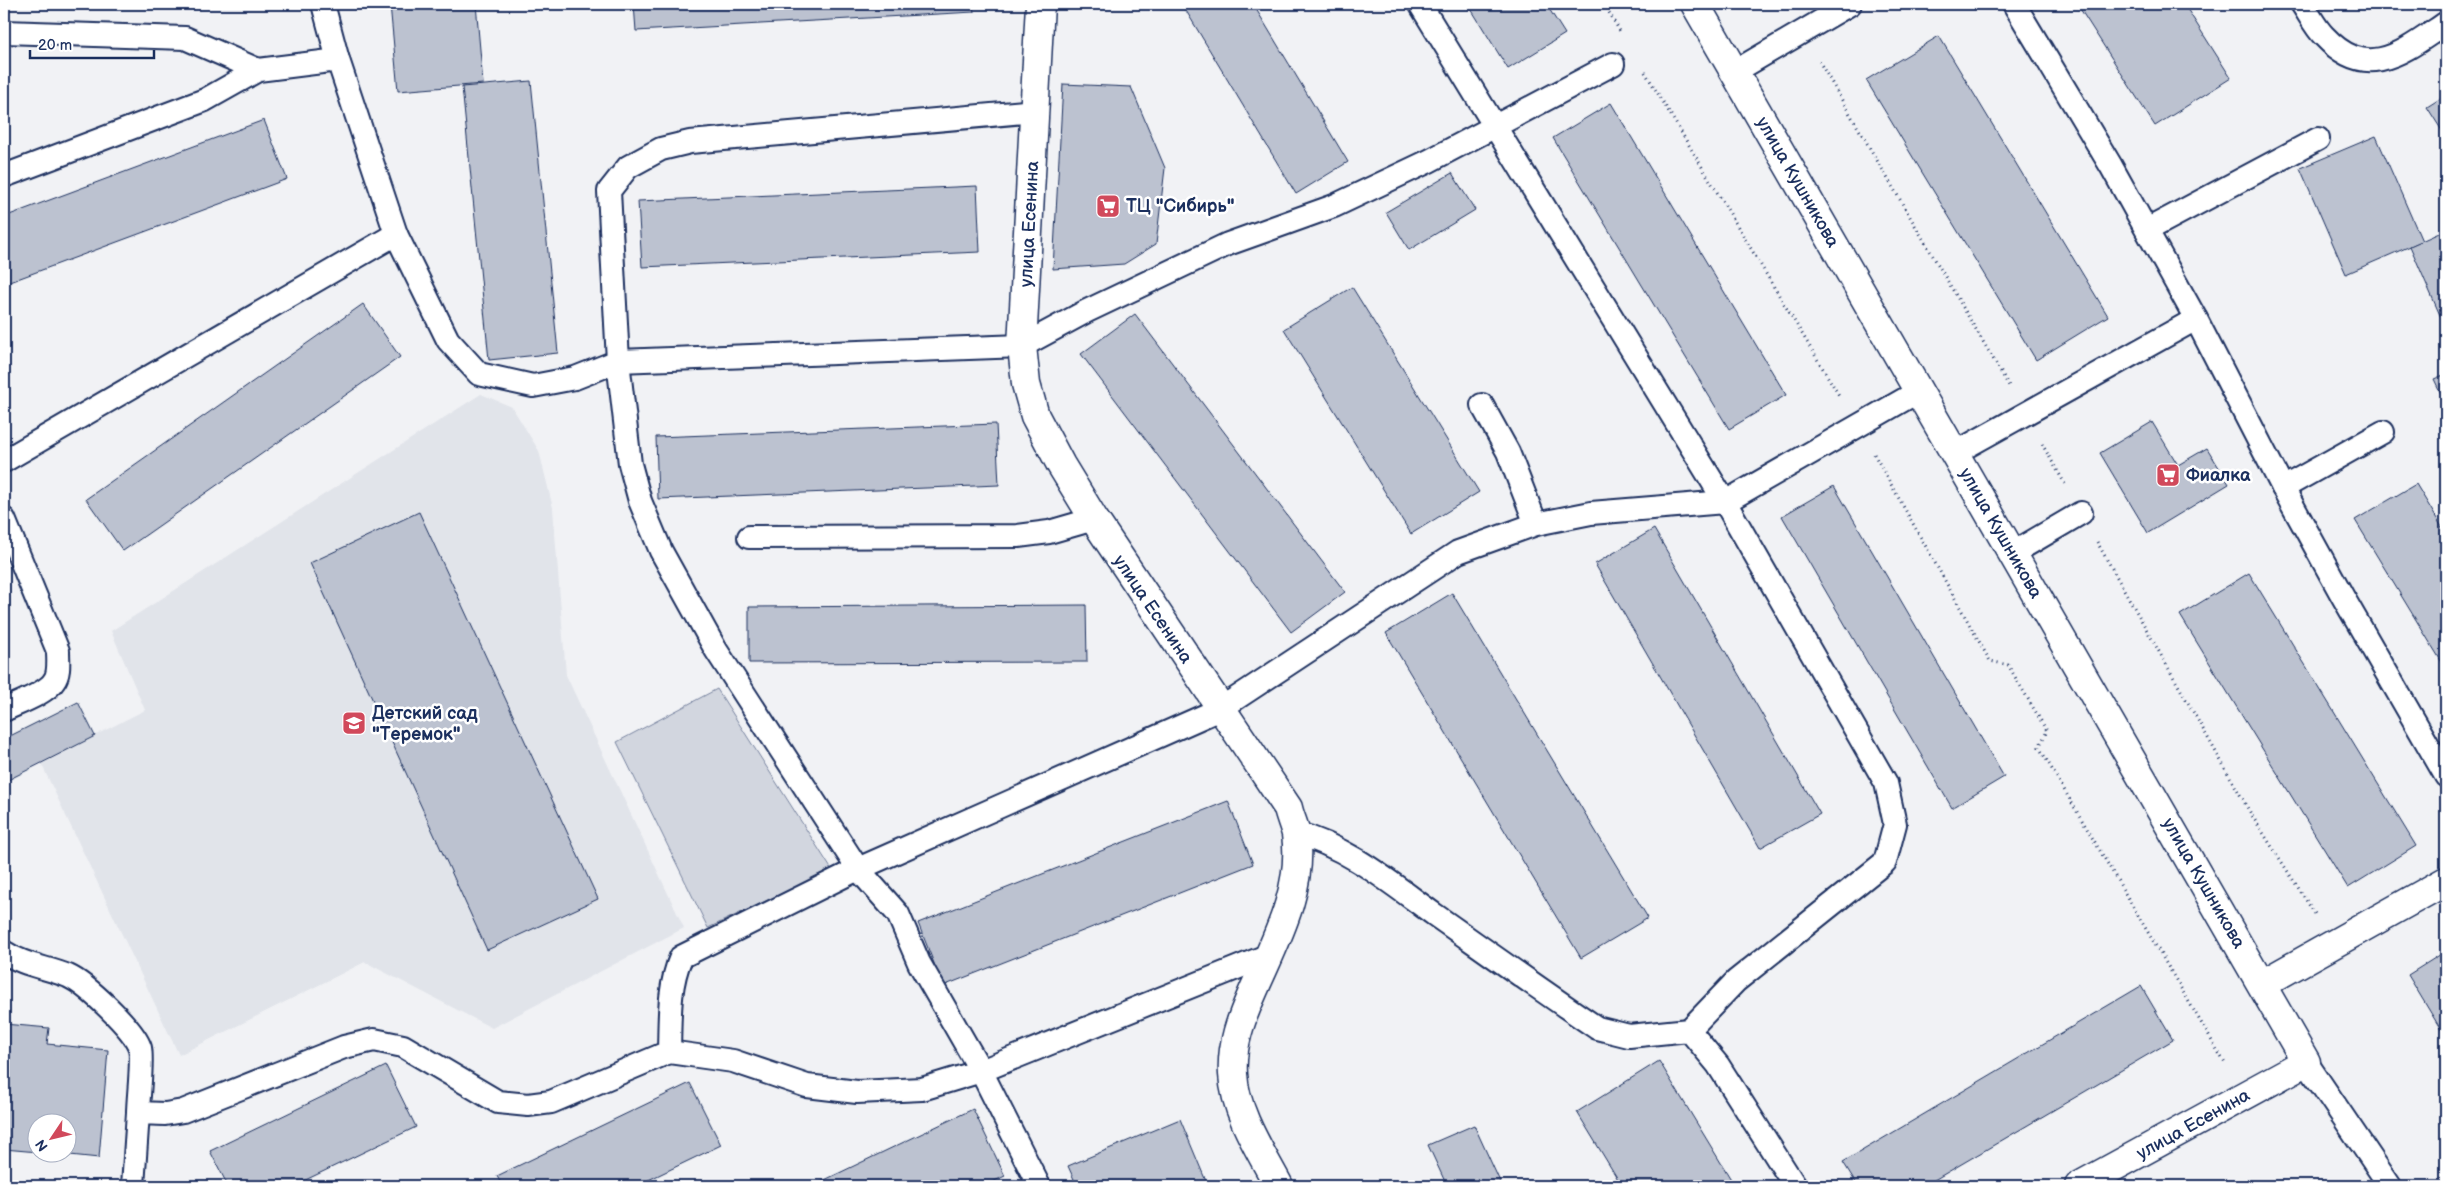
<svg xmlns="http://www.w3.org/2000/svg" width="2450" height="1190" viewBox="0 0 2450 1190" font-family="'Balsamiq Sans',sans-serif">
	<rect width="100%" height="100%" fill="#f1f2f5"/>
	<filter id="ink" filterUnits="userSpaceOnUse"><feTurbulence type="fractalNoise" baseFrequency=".02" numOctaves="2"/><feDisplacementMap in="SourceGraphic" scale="10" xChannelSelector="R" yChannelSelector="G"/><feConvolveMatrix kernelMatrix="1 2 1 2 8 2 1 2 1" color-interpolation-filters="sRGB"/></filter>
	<g filter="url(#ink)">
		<polygon fill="#e1e4ea" points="481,394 512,407 539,451 553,508 566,675 684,928 492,1028 365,962 179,1055 41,763 145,710 111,631"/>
		<polygon fill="#d2d6df" stroke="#76829e" points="717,689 832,870 708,928 617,742"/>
		<g fill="#bcc2d0" stroke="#1b2f5e">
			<polygon points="390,4 476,4 483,84 398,91"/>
			<polygon points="634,4 973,4 974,12 636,31"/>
			<polygon points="1182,4 1253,4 1348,162 1296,194"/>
			<polygon points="1468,4 1546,4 1565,34 1508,69"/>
			<polygon points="2077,4 2184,4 2231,78 2155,126"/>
			<polygon points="1939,36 2108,316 2036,360 1866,80"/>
			<polygon points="531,81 558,353 489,360 462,87"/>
			<polygon points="1063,84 1131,87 1165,168 1156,244 1124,264 1053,269"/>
			<polygon points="2446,95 2446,137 2427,107"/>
			<polygon points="1611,103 1786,395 1729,429 1553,138"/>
			<polygon points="264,120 287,179 4,284 4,217"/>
			<polygon points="2376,136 2422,241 2346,274 2300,168"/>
			<polygon points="1452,173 1475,210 1409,250 1386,212"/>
			<polygon points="977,186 980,252 642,267 638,201"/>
			<polygon points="2446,230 2446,329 2410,246"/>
			<polygon points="1352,287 1479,492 1411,534 1284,329"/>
			<polygon points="363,304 400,357 123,551 86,499"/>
			<polygon points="1135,314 1345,592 1291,632 1081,354"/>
			<polygon points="2446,374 2446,404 2434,379"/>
			<polygon points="2152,422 2178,465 2207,448 2229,484 2148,533 2100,453"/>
			<polygon points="996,424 999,485 658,499 656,437"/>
			<polygon points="2416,484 2446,534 2446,669 2355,520"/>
			<polygon points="1834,486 2004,777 1952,808 1782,516"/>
			<polygon points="419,512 598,899 487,950 310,563"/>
			<polygon points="1654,529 1820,814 1760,848 1595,564"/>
			<polygon points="2249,573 2416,846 2348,888 2180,615"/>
			<polygon points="1452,593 1648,918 1581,958 1386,633"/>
			<polygon points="1086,605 1087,662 749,663 749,607"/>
			<polygon points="78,702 95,736 4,782 4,739"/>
			<polygon points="1228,801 1253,864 943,986 918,923"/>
			<polygon points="2446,951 2446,1038 2408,975"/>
			<polygon points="2141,986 2173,1040 1924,1186 1858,1186 1843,1162"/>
			<polygon points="4,1024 49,1028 47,1044 108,1050 99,1158 41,1152 68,1152 68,1122 38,1122 38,1152 4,1149"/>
			<polygon points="1659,1061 1735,1186 1622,1186 1577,1112"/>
			<polygon points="386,1066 416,1127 293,1186 228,1186 210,1151"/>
			<polygon points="690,1083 721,1145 636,1186 502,1186 497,1176"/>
			<polygon points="973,1109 1005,1176 984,1186 812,1186"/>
			<polygon points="1180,1119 1208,1186 1077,1186 1068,1166"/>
			<polygon points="1474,1125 1502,1186 1447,1186 1428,1145"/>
		</g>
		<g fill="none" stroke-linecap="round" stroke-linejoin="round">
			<g stroke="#1b2f5e" stroke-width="26">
				<g id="lane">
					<polyline points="323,4 338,60 396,234 448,340 479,374 533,386 575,378 618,361 1022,346 1087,311 1228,244 1334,206 1429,161 1613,64"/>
					<polyline points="1420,4 1725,502 1886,783 1895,824 1885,862 1736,981 1689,1030"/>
					<polyline points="2014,4 2111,166 2196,319 2283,488 2343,597 2446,776"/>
					<path d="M2302,4C2309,14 2315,27 2324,36C2368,83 2403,52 2446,23"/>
					<polyline points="4,32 185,38 258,70"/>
					<polyline points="1734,72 1850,4"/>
					<polyline points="4,176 205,100 258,70 338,60"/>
					<polyline points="2147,230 2318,139"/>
					<polyline points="1482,405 1508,452 1536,524"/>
					<polyline points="1955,453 2196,319"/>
					<polyline points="4,461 396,234"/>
					<polyline points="2283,488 2383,432"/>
					<path d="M4,519L58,651C58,661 60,673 54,681C47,693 16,704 4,710"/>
					<polyline points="749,537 1018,536 1049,532 1094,519"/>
					<polyline points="2013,553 2081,513"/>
					<path d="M1295,833C1347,846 1392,884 1435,915C1489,953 1542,991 1597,1028L1629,1036L1689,1030L1718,1065L1795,1186"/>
					<path d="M4,952C23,965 46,967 68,976C86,984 134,1029 140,1048C143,1061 138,1098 138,1113"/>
					<polyline points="669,1052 733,1061 807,1086 857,1092 922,1089 981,1071 1269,955"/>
					<polyline points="2306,1062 2390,1186"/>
					<path d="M133,1186L138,1113L165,1114L183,1111L344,1047L374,1040L403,1046L498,1102L528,1105L551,1102L669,1052C670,1020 668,987 681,957L858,869L716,650L661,551L640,501L630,464L618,361L609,191L628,167L661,149L690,142L1036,111"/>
					<polyline points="1039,1186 981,1071 919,963 898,914 858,869 1220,709 1458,552 1536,524 1591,513 1725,502 1919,391"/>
				</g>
			</g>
			<g stroke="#1b2f5e" stroke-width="31">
				<g id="street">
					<path d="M1040,4L1022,346L1026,384L1035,416L1061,465L1094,519L1288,808C1290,817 1294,825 1296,834C1304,891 1274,943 1252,994C1241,1019 1231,1045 1233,1074C1235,1113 1261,1152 1279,1186"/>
					<polyline points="2262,984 2446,881"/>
				</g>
			</g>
			<g stroke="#1b2f5e" stroke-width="31">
				<polyline id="secondary" points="1695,4 2306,1062 2079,1186"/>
			</g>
			<g stroke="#1b2f5e" stroke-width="3" stroke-dasharray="1 4" stroke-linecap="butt">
				<polyline points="1604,4 1621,33"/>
				<polyline points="1819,61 2009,386"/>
				<polyline points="1645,72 1840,397"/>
				<polyline points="2042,444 2065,484"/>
				<polyline points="1874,454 1990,661 2008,665 2047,731 2039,747 2226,1065"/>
				<polyline points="2097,542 2251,814 2315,914"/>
			</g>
			<use href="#lane" stroke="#fff" stroke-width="22"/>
			<use href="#street" stroke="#fff" stroke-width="28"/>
			<use href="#secondary" stroke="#fff" stroke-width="28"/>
		</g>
	</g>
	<defs>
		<g id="supermarket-square" transform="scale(1.25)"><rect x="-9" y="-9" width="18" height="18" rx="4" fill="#d1495b" stroke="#fff"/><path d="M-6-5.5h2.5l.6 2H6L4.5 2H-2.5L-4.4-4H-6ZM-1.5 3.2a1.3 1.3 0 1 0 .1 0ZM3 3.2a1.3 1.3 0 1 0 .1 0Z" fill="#fff"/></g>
		<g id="school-square" transform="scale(1.25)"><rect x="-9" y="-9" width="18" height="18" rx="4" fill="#d1495b" stroke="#fff"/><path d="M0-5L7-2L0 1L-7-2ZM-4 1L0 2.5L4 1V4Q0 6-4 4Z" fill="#fff"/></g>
	</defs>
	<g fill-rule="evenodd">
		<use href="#supermarket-square" x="1108" y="206"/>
		<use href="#supermarket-square" x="2168" y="475"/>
		<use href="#school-square" x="354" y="723"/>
	</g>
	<g text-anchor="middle" stroke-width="5" stroke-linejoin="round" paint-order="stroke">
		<g font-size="18" fill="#1b2f5e" stroke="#fff">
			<text transform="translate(1798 182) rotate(60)" y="6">улица Кушникова</text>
			<text transform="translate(1029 224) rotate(-87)" y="6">улица Есенина</text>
			<text transform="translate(2001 533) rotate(60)" y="6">улица Кушникова</text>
			<text transform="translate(1153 609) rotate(56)" y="6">улица Есенина</text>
			<text transform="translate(2204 883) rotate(60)" y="6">улица Кушникова</text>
			<text transform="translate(2193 1124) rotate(-29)" y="6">улица Есенина</text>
		</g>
		<g font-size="18" font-weight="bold" fill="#1b2f5e" stroke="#fff" text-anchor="start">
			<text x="1126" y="212">ТЦ "Сибирь"</text>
			<text x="2186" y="481">Фиалка</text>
			<text x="372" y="719">Детский сад<tspan x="372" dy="21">"Теремок"</tspan></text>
		</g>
	</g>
	<rect width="2450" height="1190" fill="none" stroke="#fff" stroke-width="20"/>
	<rect x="10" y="10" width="2430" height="1170" fill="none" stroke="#1b2f5e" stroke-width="2" filter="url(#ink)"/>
	<g transform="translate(52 1138) rotate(235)"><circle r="24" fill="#ffffff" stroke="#a4acbf"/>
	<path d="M0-4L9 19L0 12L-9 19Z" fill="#d1495b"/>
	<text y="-8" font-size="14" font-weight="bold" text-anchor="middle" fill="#1b2f5e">N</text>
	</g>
	<path d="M30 50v8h124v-8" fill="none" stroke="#1b2f5e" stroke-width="2.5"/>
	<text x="38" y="50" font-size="15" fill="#1b2f5e" stroke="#ffffff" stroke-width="4" paint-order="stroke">20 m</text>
</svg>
